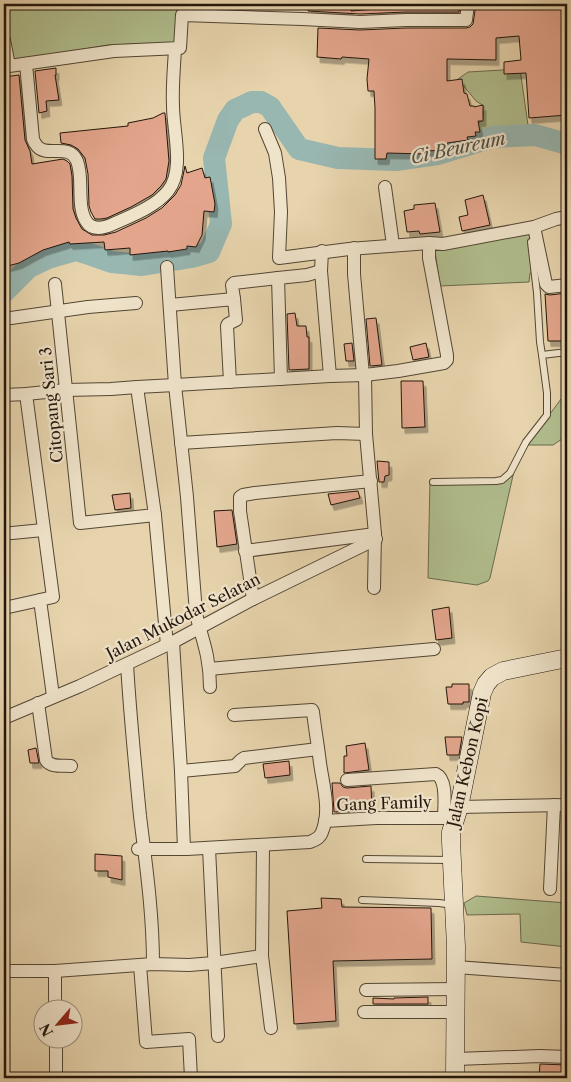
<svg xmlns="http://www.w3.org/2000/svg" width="571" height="1082" viewBox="0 0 571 1082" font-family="'Libre Caslon Text',serif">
	<defs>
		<filter id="shadow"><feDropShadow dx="3" dy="5.5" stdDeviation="0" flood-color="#0004"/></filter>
	</defs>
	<rect width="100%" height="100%" fill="#e7d4ad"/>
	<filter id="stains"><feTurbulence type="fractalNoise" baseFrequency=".004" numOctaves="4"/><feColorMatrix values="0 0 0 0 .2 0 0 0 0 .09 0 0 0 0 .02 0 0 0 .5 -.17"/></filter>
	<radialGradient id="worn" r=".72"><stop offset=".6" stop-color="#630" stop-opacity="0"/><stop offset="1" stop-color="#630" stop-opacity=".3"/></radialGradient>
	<g fill="#b1be8e" stroke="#6a6a4d">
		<polygon points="4,4 188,4 177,6 179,40 172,43 108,45 12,61 8,36 4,33"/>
		<polygon points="520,69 529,132 484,144 450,151 428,148 474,128 483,119 484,106 476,101 458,79 468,72"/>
		<polygon points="533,231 539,270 530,273 529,282 440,286 435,251"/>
		<polygon points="567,380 567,437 565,437 553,445 527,445 567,391"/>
		<polygon points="514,471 490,578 488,581 477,585 428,578 430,480 495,479 506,477"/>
		<polygon points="476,896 567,903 567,947 521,942 520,914 467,915 464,903"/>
	</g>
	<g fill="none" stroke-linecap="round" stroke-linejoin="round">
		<polyline stroke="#98b7b1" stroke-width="22" points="4,292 29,267 48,258 76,250 92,255 112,262 142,265 192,257 209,252 221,224 214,158 228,120 235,110 252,102 261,102 270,107 299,149 338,158 396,160 438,154 493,137 535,135 567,144"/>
	</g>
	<g fill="#e3a68d" stroke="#22160c" filter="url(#shadow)">
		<polygon points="309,4 350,4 351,11 376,9 375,4 413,4 413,7 460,4 459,12 406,12 360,14 308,11"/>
		<polygon points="476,4 567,4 567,115 529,118 526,73 504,74 504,62 521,60 519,36 496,38 496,60 447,59 447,81 462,79 464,93 467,94 470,106 474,106 474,107 483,105 483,121 478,121 480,132 475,132 476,136 467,137 468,140 447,143 447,150 426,151 426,154 387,153 386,159 375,159 375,108 374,91 368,91 367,79 369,59 342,57 341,59 317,57 318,28 360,30 406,28 466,28 470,27 473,24"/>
		<polygon points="56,68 56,75 55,75 59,100 46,101 47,111 39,113 35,71"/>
		<polygon points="19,75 25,140 30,151 32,164 63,159 67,161 70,164 72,176 73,209 76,218 82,229 92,235 104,235 116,232 146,218 162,208 175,195 181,185 185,166 187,173 202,168 205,178 210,177 215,204 214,212 204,211 202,235 196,247 187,246 187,249 168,252 168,251 130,255 130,248 105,250 104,242 70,244 69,242 43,250 19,263 4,267 4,77"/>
		<polygon points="163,113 165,113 169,161 166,179 161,186 152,195 131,207 107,218 101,219 95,219 91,212 89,206 88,174 85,158 78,149 71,145 61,143 60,133 128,126 128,123 153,118"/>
		<polygon points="483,195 490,225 462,231 459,217 468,215 465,200"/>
		<polygon points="435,203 440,232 420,234 419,231 407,232 404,211 414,209 414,205"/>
		<polygon points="567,293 567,341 548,341 545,294 550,295"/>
		<polygon points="295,313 297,326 306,326 307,337 309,337 309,369 289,370 287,314"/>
		<polygon points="376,318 382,365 370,366 366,319"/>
		<polygon points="352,343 354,361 346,361 344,344"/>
		<polygon points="426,343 429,357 413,360 410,347"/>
		<polygon points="401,381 423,381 425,427 402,428"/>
		<polygon points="377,461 389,462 389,475 385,476 384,482 379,482"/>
		<polygon points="358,491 360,498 331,505 328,494"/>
		<polygon points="130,493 131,508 115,510 112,495"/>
		<polygon points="232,510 237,544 217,547 214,511"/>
		<polygon points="449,607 452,638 436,640 432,610"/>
		<polygon points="452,684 469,684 469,702 463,702 463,704 448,704 446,687 452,687"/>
		<polygon points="445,737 462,737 459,755 447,755"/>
		<polygon points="365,743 369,770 344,773 344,756 347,756 346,746"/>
		<polygon points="36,748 39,763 30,763 28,750"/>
		<polygon points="289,761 290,775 265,778 263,764"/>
		<polygon points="332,783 340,783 343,787 347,788 371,786 372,810 334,812"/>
		<polygon points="95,854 122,856 122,880 108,877 108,871 95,871"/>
		<polygon points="321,898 341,899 342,907 431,908 432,959 333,961 336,1021 294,1024 287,911 322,908"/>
		<polygon points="428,997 428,1004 373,1004 373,998 394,999 394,998"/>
		<polygon points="540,1064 567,1065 567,1078 539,1078"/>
	</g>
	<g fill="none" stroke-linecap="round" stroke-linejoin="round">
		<g stroke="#534634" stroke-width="8">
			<g id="service">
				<polyline points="531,242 537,293 540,342 542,355 567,352"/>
				<polyline points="433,482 496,481 502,480 510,473 526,442 547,415 547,393 542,355"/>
				<polyline points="366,859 451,860"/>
				<polyline points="362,900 439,903 453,905"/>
			</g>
		</g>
		<g stroke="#534634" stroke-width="14">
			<g id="minor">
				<polyline points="4,40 9,66 114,51 180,48 182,15 302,19 360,22 406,20 466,20 468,4"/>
				<path d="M26,64L33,139C34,142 35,144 37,146C46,158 69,142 77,161C84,178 76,205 86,221C92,231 104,228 113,224C131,216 155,207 168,191C185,170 173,131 173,106C172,87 174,68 175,49"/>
				<polyline points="265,129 275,153 279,178 281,212 279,258 349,249 429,243"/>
				<polyline points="385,187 393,245"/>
				<polyline points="534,227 546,284 549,287 567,285"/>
				<polyline points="354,248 354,274 363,375"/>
				<polyline points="322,251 321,271 330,376"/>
				<path d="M167,267L175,385L187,497L196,613C199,628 204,641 207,656C209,666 210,677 210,687"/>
				<polyline points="55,284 80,523 155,515"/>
				<polyline points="234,299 232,285 234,283 278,278"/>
				<polyline points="170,305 234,299 236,320 228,324 227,326 230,382"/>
				<polyline points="4,319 88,307 136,303"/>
				<polyline points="365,375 366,434 375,534 374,588"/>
				<polyline points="281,379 278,278 307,275 321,271"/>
				<polyline points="137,387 155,515 167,645"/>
				<polyline points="26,394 53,597 40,600 53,696"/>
				<polyline points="4,395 26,394 66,390 111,389 137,387 175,385 330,376 365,375 398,371 444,363 447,360 447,355 429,258 429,243 443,244 534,227 556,219 567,217"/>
				<polyline points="181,443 337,433 366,434"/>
				<polyline points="12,533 43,530"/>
				<polyline points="245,551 375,534"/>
				<polyline points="253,599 240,511 240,497 243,495 255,493 371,481"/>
				<polyline points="4,608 40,600"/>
				<polyline points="173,642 181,771 184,849"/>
				<path d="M127,664C130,715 135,765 140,816C146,865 153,914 153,964"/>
				<polyline points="209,669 434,649"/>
				<path d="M38,703L46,760C51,768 62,765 71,766"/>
				<polyline points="4,718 80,686 173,642 253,599 376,539"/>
				<polyline points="181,771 235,766 241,760 244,758 318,749"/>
				<path d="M347,780L436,774C448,780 444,806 444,818"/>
				<polyline points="459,807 567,805"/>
				<polyline points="325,821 376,818 452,818"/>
				<polyline points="263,845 262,956 271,1028"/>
				<polyline points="209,848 218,1036"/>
				<path d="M138,849H187L310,842C315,840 320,838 322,832C331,811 323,785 320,763C318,746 315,729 313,712L312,710L234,715"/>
				<polyline points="550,889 554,805"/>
				<polyline points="140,965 146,1042 189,1039 191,1078"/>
				<polyline points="456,967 567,975"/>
				<polyline points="4,971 55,971 153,964 189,965 214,963 262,956"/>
				<polyline points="55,971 55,1010"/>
				<polyline points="366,990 456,989"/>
				<polyline points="364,1012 456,1012"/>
				<polyline points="56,1040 56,1078"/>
				<polyline points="456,1059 540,1056 567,1057"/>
			</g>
		</g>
		<g stroke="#22160c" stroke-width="19">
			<polyline id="secondary" points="455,1078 456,947 451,841 451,832 459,807 482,693 486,684 492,677 503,671 567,658"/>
		</g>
		<use href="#service" stroke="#efe3ca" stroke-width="6"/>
		<use href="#minor" stroke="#efe3ca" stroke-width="12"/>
		<use href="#secondary" stroke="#efe3ca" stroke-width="18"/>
	</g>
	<g text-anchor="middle" stroke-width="4.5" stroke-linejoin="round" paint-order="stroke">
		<g font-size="16" fill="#22160c" stroke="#efe3ca">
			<text transform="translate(51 405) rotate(-96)" y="6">Citopang Sari 3</text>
			<text transform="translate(183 616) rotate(-27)" y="6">Jalan Mukodar Selatan</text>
			<text transform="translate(467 762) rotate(-77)" y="6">Jalan Kebon Kopi</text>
			<text transform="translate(384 803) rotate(-2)" y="6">Gang Family</text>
		</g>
		<g font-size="18" font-style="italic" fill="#4b4e46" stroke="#efe3ca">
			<text transform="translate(458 148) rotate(-12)" y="6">Ci Beureum</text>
		</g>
	</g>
	<rect width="571" height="1082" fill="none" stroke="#e7d4ad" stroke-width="20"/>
	<rect x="5" y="5" width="561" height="1072" fill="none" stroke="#22160c" stroke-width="2.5"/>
	<rect x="10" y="10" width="551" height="1062" fill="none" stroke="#22160c"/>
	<g transform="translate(58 1024) rotate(242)"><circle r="24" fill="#efe3ca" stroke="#9d917e"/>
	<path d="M0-4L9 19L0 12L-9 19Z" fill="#8f2418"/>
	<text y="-8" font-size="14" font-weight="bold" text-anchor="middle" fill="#22160c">N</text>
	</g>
	<rect width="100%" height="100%" filter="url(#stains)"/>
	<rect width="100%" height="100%" fill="url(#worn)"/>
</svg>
